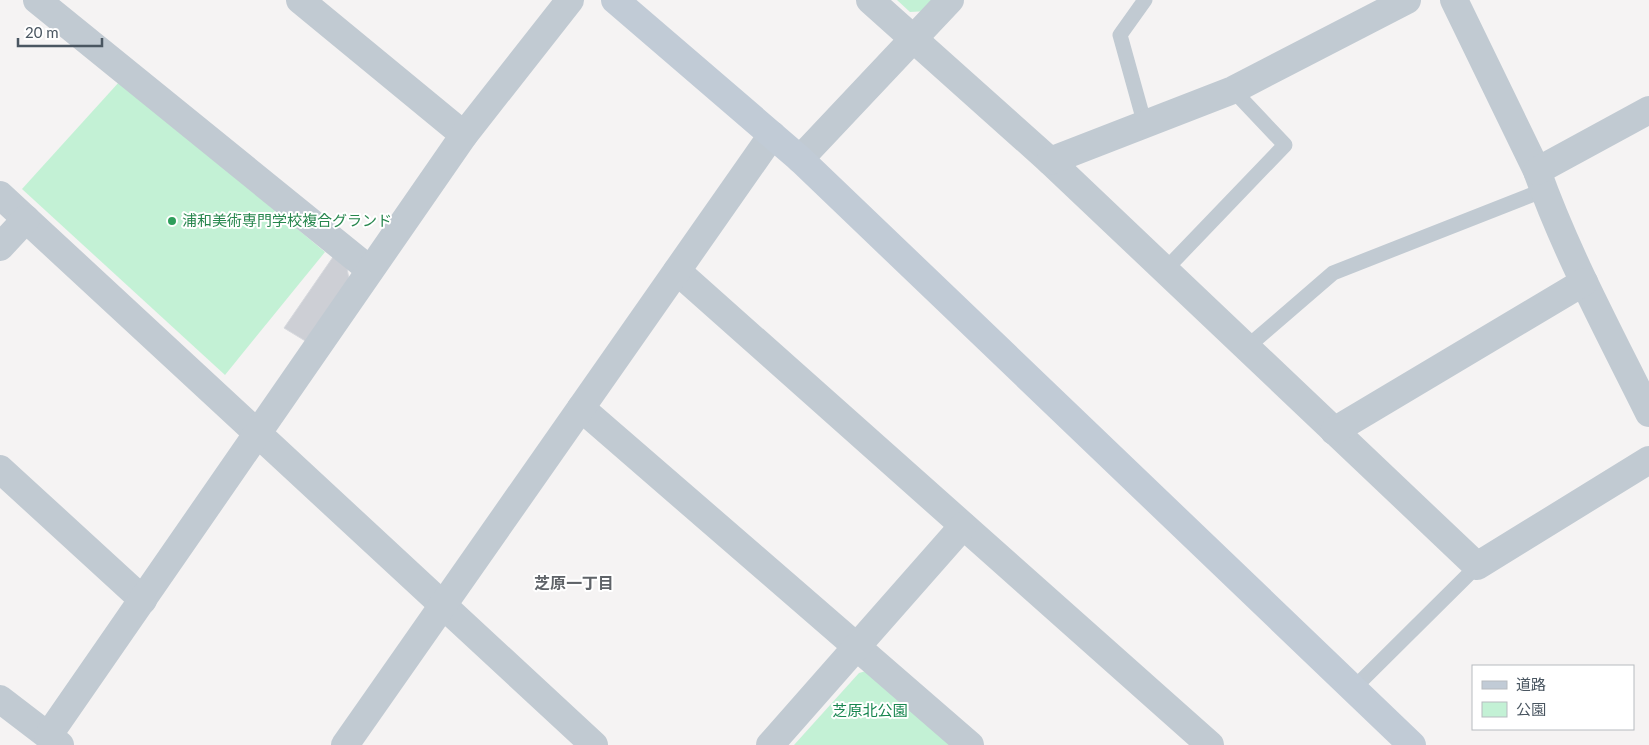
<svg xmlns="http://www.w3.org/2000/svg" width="1649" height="745" viewBox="0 0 1649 745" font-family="Lato,'Noto Sans JP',sans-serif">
	<rect width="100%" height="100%" fill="#f5f3f3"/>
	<g fill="#c3f1d5">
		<polygon points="897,0 938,0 928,11 910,12"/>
		<polygon points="120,81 325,252 225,375 22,189"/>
		<polygon points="873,669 956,745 794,745 859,673"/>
	</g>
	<polygon fill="#cdcfd5" stroke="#d7d9de" points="333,257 347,268 349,279 307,342 284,328"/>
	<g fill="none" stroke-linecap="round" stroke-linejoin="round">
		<g stroke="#c1cad2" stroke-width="15">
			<polyline points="1145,125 1120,35 1145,0"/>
			<polyline points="1165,270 1285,145 1233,90"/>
			<polyline points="1246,348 1333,273 1544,190"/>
			<polyline points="1353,689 1477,566"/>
		</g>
		<g stroke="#c1cad2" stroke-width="28">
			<polyline points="37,0 370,270"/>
			<polyline points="300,0 464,135"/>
			<polyline points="870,0 1050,161 1477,566 1649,460"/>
			<path d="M1454,0L1537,171C1567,255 1610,334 1649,413"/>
			<polyline points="800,159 950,0"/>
			<polyline points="1050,161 1233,90 1407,0"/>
			<polyline points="1537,171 1649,110"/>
			<polyline points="0,195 594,745"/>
			<polyline points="0,247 26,219"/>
			<polyline points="677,271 1210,745"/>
			<polyline points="581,408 970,745"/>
			<polyline points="1334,431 1584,282"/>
			<polyline points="0,469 143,600"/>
			<polyline points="0,699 60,745"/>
			<polyline points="48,736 464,135 570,0"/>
			<polyline points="345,745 772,135"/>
			<polyline points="770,745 963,526"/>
		</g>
		<polyline stroke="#c1cbd6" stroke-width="28" points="615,0 800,159 1412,745"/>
	</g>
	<circle fill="#2e9e5b" stroke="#fff" stroke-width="2" cx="172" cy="221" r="5"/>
	<g text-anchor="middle" stroke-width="4" stroke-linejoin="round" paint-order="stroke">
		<g font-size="15" fill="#27864d" stroke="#fff" text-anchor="start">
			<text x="182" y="226">浦和美術専門学校複合グランド</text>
		</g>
		<g font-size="15" fill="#17864f" stroke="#fff">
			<text x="870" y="716">芝原北公園</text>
		</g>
		<g font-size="16" font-weight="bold" fill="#5f6368" stroke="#fff">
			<text x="574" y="589">芝原一丁目</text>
		</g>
	</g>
	<rect x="1472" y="665" width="162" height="65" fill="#ffffff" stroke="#b7bbc0"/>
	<rect x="1482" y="681" width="25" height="8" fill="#c1cbd6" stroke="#b7bbc0"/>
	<text x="1516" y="690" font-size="15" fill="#4a5661">道路</text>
	<rect x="1482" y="702" width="25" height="15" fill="#c3f1d5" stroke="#b7bbc0"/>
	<text x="1516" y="715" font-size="15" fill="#4a5661">公園</text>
	<path d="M18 38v8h84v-8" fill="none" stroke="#4a5661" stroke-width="2.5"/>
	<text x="25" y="38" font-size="15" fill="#4a5661" stroke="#ffffff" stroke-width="4" paint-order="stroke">20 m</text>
</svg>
